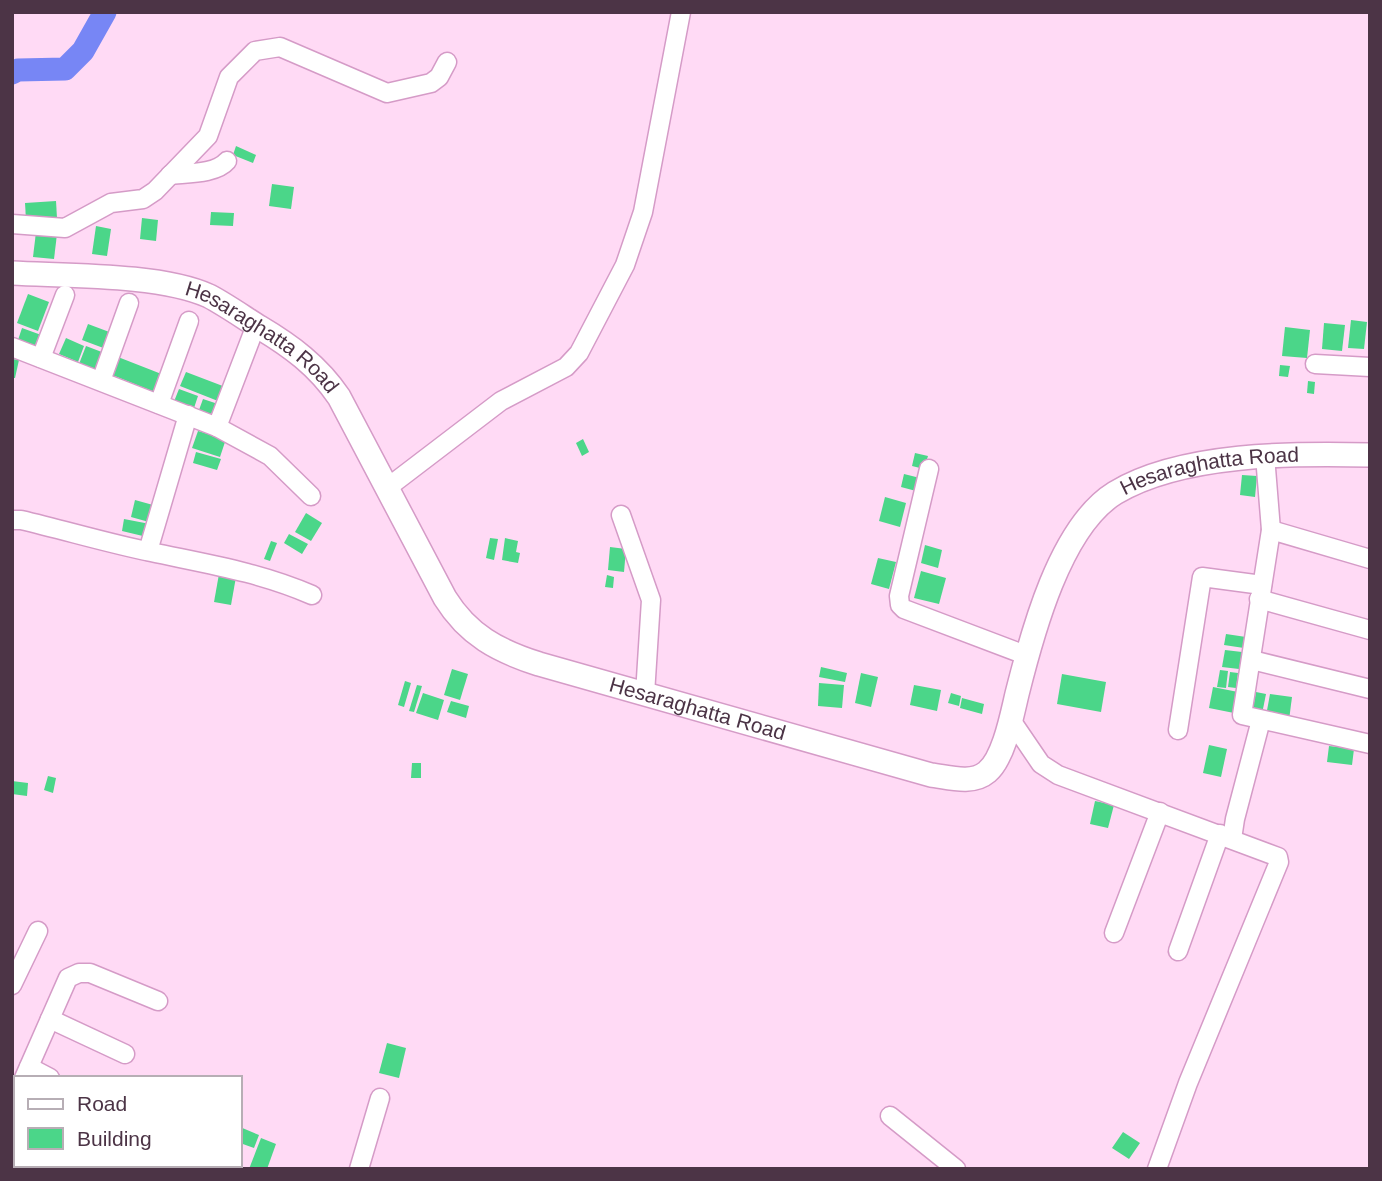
<svg xmlns="http://www.w3.org/2000/svg" width="1382" height="1181" viewBox="0 0 1382 1181" font-family="Arial,sans-serif">
	<rect width="100%" height="100%" fill="#ffdaf5"/>
	<g fill="none" stroke-linecap="round" stroke-linejoin="round">
		<polyline stroke="#7786f5" stroke-width="23" points="12,73 18,70 65,69 83,51 105,12"/>
	</g>
	<g fill="#4bd689">
		<polygon points="236,146 256,155 253,163 233,155"/>
		<polygon points="272,184 294,187 291,209 269,206"/>
		<polygon points="56,201 57,218 26,220 25,203"/>
		<polygon points="211,212 234,213 233,226 210,225"/>
		<polygon points="142,218 158,220 156,241 140,239"/>
		<polygon points="96,226 111,229 107,256 92,254"/>
		<polygon points="36,232 57,234 54,259 33,257"/>
		<polygon points="28,294 49,302 38,331 17,323"/>
		<polygon points="1351,320 1367,322 1364,349 1348,348"/>
		<polygon points="1324,323 1345,325 1342,351 1322,349"/>
		<polygon points="88,324 112,333 106,349 82,340"/>
		<polygon points="1285,327 1310,330 1307,358 1282,356"/>
		<polygon points="22,328 44,336 38,351 17,343"/>
		<polygon points="66,338 84,346 78,362 59,354"/>
		<polygon points="86,346 107,354 99,372 79,364"/>
		<polygon points="118,357 164,375 157,393 112,375"/>
		<polygon points="12,359 19,360 15,378 12,378"/>
		<polygon points="1280,365 1290,366 1288,377 1279,376"/>
		<polygon points="186,372 228,388 223,403 180,386"/>
		<polygon points="1308,381 1315,382 1314,394 1307,393"/>
		<polygon points="179,389 198,396 193,411 173,404"/>
		<polygon points="203,399 221,405 217,416 199,410"/>
		<polygon points="198,431 226,439 220,457 192,448"/>
		<polygon points="583,439 589,452 582,456 576,443"/>
		<polygon points="196,452 221,459 217,470 193,463"/>
		<polygon points="915,453 928,456 924,469 912,466"/>
		<polygon points="904,474 920,478 916,491 901,487"/>
		<polygon points="1242,475 1257,476 1255,497 1240,495"/>
		<polygon points="885,497 906,503 900,527 879,521"/>
		<polygon points="135,500 153,505 149,522 131,517"/>
		<polygon points="306,513 322,523 311,541 295,532"/>
		<polygon points="124,519 150,524 147,537 122,531"/>
		<polygon points="289,534 308,544 302,554 284,543"/>
		<polygon points="490,538 498,539 494,560 486,558"/>
		<polygon points="505,538 518,541 516,552 520,553 518,563 502,560"/>
		<polygon points="271,541 277,543 270,561 264,559"/>
		<polygon points="925,545 942,550 938,568 921,563"/>
		<polygon points="610,547 626,549 624,572 608,570"/>
		<polygon points="878,558 896,562 889,589 871,584"/>
		<polygon points="921,571 946,578 939,604 914,598"/>
		<polygon points="219,574 236,577 231,605 214,602"/>
		<polygon points="607,575 614,577 613,588 605,587"/>
		<polygon points="1226,634 1246,637 1244,648 1224,645"/>
		<polygon points="1225,650 1242,652 1239,669 1222,667"/>
		<polygon points="821,667 847,673 845,682 819,677"/>
		<polygon points="452,669 468,674 460,700 444,695"/>
		<polygon points="1220,670 1228,671 1226,688 1217,687"/>
		<polygon points="1230,672 1238,673 1236,688 1228,687"/>
		<polygon points="861,673 878,677 871,707 855,703"/>
		<polygon points="1062,674 1106,682 1101,712 1057,704"/>
		<polygon points="405,681 411,683 404,707 398,705"/>
		<polygon points="819,683 844,685 842,708 818,706"/>
		<polygon points="417,685 422,686 414,712 409,711"/>
		<polygon points="914,685 941,690 937,711 910,705"/>
		<polygon points="1213,687 1238,692 1234,713 1209,708"/>
		<polygon points="1256,692 1266,694 1262,714 1252,713"/>
		<polygon points="423,693 444,700 438,720 416,713"/>
		<polygon points="951,693 961,696 959,706 948,703"/>
		<polygon points="1270,694 1292,697 1289,720 1266,716"/>
		<polygon points="962,698 984,704 982,714 960,708"/>
		<polygon points="451,701 469,706 466,718 447,712"/>
		<polygon points="1209,745 1227,749 1221,777 1203,773"/>
		<polygon points="1329,746 1354,749 1352,765 1327,762"/>
		<polygon points="412,763 421,763 421,778 411,778"/>
		<polygon points="48,776 56,778 53,793 44,790"/>
		<polygon points="12,781 28,783 27,796 12,794"/>
		<polygon points="1095,801 1114,805 1108,828 1090,824"/>
		<polygon points="387,1043 406,1048 399,1078 379,1073"/>
		<polygon points="240,1127 259,1135 254,1148 240,1143"/>
		<polygon points="1123,1132 1140,1143 1129,1159 1112,1148"/>
		<polygon points="261,1138 276,1144 267,1169 249,1169"/>
	</g>
	<g fill="none" stroke-linecap="round" stroke-linejoin="round">
		<g stroke="#d59bc7" stroke-width="21">
			<g id="minor">
				<path d="M170,175C187,173 216,174 227,161"/>
				<polyline points="12,224 65,228 111,203 143,199 155,191 208,136 229,77 255,51 280,47 387,93 431,83 439,77 447,62"/>
				<polyline points="12,347 217,427 256,325"/>
				<polyline points="41,358 65,295"/>
				<polyline points="1315,364 1370,367"/>
				<polyline points="101,381 129,303"/>
				<polyline points="159,404 189,321"/>
				<polyline points="217,427 270,456 311,496"/>
				<polyline points="1265,456 1271,530 1242,715 1370,744"/>
				<polyline points="929,469 899,596 900,605 904,609 1028,656"/>
				<polyline points="387,488 501,401 566,367 579,353 625,265 643,212 681,12"/>
				<polyline points="621,515 651,600 645,694"/>
				<path d="M12,520H21C64,530 107,543 151,552C207,564 259,572 312,595"/>
				<polyline points="1271,530 1370,559"/>
				<polyline points="148,551 188,415"/>
				<polyline points="1259,599 1370,630"/>
				<polyline points="1252,660 1370,689"/>
				<polyline points="1011,720 1041,764 1058,775 1278,857 1279,862 1188,1083 1157,1169"/>
				<polyline points="1178,730 1202,577 1262,585"/>
				<polyline points="1232,839 1235,819 1261,720"/>
				<polyline points="1114,933 1160,812"/>
				<polyline points="1178,951 1220,834"/>
				<polyline points="12,985 38,931"/>
				<polyline points="50,1019 125,1054"/>
				<polyline points="29,1067 50,1078"/>
				<polyline points="24,1078 68,978 79,973 90,973 158,1001"/>
				<polyline points="12,1105 16,1097"/>
				<polyline points="890,1116 956,1169"/>
				<polyline points="12,1148 16,1151"/>
				<polyline points="39,1165 46,1169"/>
				<polyline points="90,1169 92,1165"/>
				<polyline points="152,1169 154,1165"/>
				<polyline points="359,1169 380,1098"/>
			</g>
		</g>
		<g stroke="#d59bc7" stroke-width="26">
			<g id="major">
				<path id="s1" d="M12,273C67,276 161,274 209,296C226,305 243,317 259,327C291,346 318,366 339,397L445,598C468,635 498,651 539,664L931,775C948,777 972,785 987,772C1004,758 1012,715 1017,694C1032,634 1060,527 1115,493C1181,453 1295,453 1370,455"/>
			</g>
		</g>
		<use href="#minor" stroke="#fff" stroke-width="18"/>
		<use href="#major" stroke="#fff" stroke-width="23"/>
	</g>
	<g text-anchor="middle" stroke-width="5" stroke-linejoin="round" paint-order="stroke">
		<g font-size="21" fill="#4c3446" stroke="#fff">
			<text dy="7" stroke="none"><textPath href="#s1" startOffset="266">Hesaraghatta Road</textPath></text>
			<text dy="7" stroke="none"><textPath href="#s1" startOffset="1587">Hesaraghatta Road</textPath></text>
			<text dy="7" stroke="none"><textPath href="#s1" startOffset="875">Hesaraghatta Road</textPath></text>
		</g>
	</g>
	<rect width="1382" height="1181" fill="none" stroke="#4c3446" stroke-width="28"/>
	<rect x="14" y="1076" width="228" height="91" fill="#ffffff" stroke="#b7aeb5" stroke-width="2"/>
	<rect x="28" y="1099" width="35" height="10" fill="#ffffff" stroke="#b7aeb5" stroke-width="2"/>
	<text x="77" y="1111" font-size="21" fill="#4c3446">Road</text>
	<rect x="28" y="1128" width="35" height="21" fill="#4bd689" stroke="#b7aeb5" stroke-width="2"/>
	<text x="77" y="1146" font-size="21" fill="#4c3446">Building</text>
</svg>
